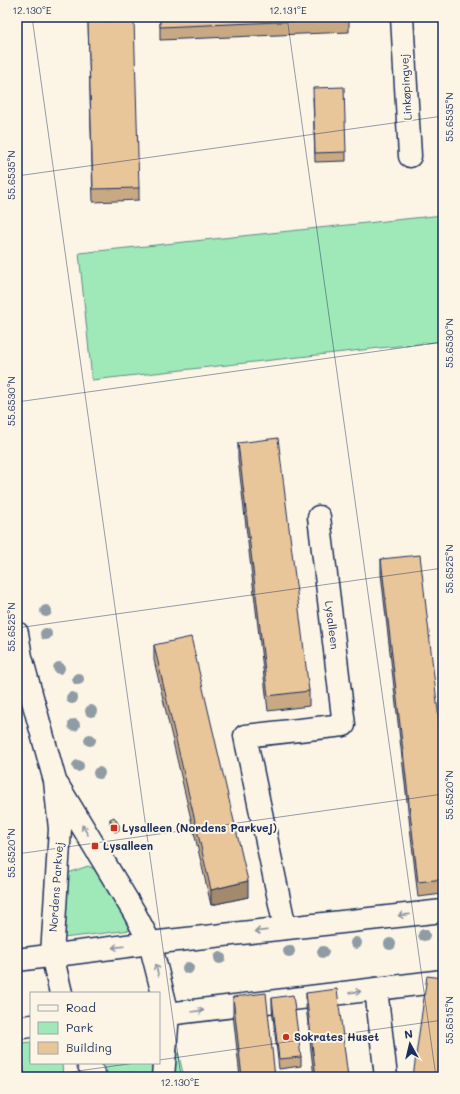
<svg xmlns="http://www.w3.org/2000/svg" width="460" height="1094" viewBox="0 0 460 1094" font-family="Mali,sans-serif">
	<rect width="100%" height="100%" fill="#fcf5e5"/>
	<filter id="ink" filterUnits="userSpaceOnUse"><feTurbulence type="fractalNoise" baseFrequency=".025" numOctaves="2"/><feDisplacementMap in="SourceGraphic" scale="8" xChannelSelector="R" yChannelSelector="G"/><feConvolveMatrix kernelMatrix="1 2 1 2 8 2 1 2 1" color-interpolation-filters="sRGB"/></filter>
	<g filter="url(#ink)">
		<g fill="#9fe8b7" stroke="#5d8c8a">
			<polygon points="443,215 443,341 92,380 79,253"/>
			<polygon points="88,866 95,869 131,930 63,938 68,873"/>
			<polygon points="174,1036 184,1077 169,1077"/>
			<polygon points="31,1042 31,1063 62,1063 63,1077 25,1077 21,1043"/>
			<polygon points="102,1063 154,1063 152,1077 110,1077"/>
		</g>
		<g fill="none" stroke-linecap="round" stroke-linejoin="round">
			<g stroke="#1b2f5e" stroke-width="25">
				<g id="minor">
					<polyline points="402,17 410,156"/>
					<polyline points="17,633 21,657 55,781 60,829 52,955 61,993"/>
					<polyline points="58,786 134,912 150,943 168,1014 163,1077"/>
					<polyline points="285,928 245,736 344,725 319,517"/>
					<polyline points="17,960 150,943 443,911"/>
					<polyline points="376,989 386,1077"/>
					<polyline points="159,1015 443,981"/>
					<polyline points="17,1028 31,1026"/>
					<polyline points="88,1063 95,1077"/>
				</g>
			</g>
			<use href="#minor" stroke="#fcf5e5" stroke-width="22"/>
		</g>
		<g fill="#8f9ca5">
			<circle cx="46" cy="611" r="6"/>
			<circle cx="46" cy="634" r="6"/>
			<circle cx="59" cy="668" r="6"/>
			<circle cx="78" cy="679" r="6"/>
			<circle cx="72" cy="698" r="6"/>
			<circle cx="91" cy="711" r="6"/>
			<circle cx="74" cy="725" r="6"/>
			<circle cx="90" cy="740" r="6"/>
			<circle cx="78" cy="766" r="6"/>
			<circle cx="99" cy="773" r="6"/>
			<circle cx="424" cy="935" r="6"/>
			<circle cx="356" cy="943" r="6"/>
			<circle cx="390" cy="944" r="6"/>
			<circle cx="289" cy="951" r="6"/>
			<circle cx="323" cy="952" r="6"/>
			<circle cx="220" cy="958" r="6"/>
			<circle cx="188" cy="968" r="6"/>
		</g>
		<g fill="#c8a984" stroke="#1b2f5e">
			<polygon points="160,17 349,17 349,32 160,40"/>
			<polygon points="88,22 139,188 139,200 93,202"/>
			<polygon points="313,97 346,152 346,161 315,162"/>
			<polygon points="238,443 309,691 309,706 268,711 238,459"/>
			<polygon points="381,559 443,755 443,894 418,897 381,574"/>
			<polygon points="154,645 248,897 211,905 154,660"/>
			<polygon points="110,819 119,830 115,832 110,824"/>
			<polygon points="306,993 348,1077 314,1077 306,1006"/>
			<polygon points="233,997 275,1077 240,1077 233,1014"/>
			<polygon points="272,998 301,1057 301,1066 279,1069 272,1008"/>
		</g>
		<g fill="#a38a6c" stroke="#1b2f5e">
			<polygon points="119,825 119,830 115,832 115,827"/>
			<polygon points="248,881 248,897 211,905 211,890"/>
		</g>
		<g fill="#e9c59a" stroke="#1b2f5e">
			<polygon points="160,17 349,17 349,19 160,27"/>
			<polygon points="134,20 139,188 93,189 88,22"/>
			<polygon points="344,87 346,152 315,153 313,88"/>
			<polygon points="278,438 309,691 268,696 238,443"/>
			<polygon points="420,555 443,755 443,879 418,882 381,559"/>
			<polygon points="191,637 248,881 211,890 154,645"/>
			<polygon points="114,817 119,825 115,827 110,819"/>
			<polygon points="427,976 443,978 443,1077 413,1077"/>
			<polygon points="337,989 348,1077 316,1077 306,993"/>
			<polygon points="266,993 275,1077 242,1077 233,997"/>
			<polygon points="293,995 301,1057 279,1059 272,998"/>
			<polygon points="17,1028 19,1028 24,1077 17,1077"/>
		</g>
		<defs><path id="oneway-shaft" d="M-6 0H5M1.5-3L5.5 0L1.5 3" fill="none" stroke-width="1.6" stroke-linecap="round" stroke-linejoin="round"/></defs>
		<g stroke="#8c92a2">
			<use href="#oneway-shaft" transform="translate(85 830) rotate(-121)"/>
			<use href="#oneway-shaft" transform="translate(404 915) rotate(174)"/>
			<use href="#oneway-shaft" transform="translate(261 931) rotate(174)"/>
			<use href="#oneway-shaft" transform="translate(118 947) rotate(173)"/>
			<use href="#oneway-shaft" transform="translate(157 970) rotate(-104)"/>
			<use href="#oneway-shaft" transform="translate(355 992) rotate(-7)"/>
			<use href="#oneway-shaft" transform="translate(198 1011) rotate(-7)"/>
		</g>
	</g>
	<path fill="none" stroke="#1b2f5e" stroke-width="1" stroke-opacity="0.45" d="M32,17L181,1077M287,17L436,1077M17,176L443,116M17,402L443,342M17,628L443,568M17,854L443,794M159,1060L443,1020M35,1077L135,1063"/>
	<g fill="#c8321e" stroke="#fcf5e5" stroke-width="1.5">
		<rect x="110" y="824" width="8" height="8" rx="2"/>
		<rect x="91" y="842" width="8" height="8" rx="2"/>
		<circle cx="286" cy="1037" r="4"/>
	</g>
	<g text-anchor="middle" stroke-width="4" stroke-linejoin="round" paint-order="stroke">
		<g font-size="11" fill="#1b2f5e" stroke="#fcf5e5">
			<text transform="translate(406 87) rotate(-93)" y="4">Linkøpingvej</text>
			<text transform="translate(332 625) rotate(83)" y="4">Lysalleen</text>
			<text transform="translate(56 887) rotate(-86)" y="4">Nordens Parkvej</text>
		</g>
		<g font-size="11" font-weight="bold" fill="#1b2f5e" stroke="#fcf5e5" text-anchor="start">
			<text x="122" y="832">Lysalleen (Nordens Parkvej)</text>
			<text x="103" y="850">Lysalleen</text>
			<text x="294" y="1041">Sokrates Huset</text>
		</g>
	</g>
	<rect width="460" height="1094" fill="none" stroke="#fcf5e5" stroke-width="44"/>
	<rect x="30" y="992" width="130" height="72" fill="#fcf5e5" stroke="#a2a6af"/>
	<rect x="38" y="1005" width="20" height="6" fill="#fcf5e5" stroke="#a2a6af"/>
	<text x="66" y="1012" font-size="12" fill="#1b2f5e">Road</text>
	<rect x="38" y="1022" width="20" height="12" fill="#9fe8b7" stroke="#a2a6af"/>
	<text x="66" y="1032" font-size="12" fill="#1b2f5e">Park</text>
	<rect x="38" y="1042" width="20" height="12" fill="#e9c59a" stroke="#a2a6af"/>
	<text x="66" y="1052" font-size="12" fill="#1b2f5e">Building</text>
	<g transform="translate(410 1044) rotate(352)" stroke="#fcf5e5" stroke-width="3" paint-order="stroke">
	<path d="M0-3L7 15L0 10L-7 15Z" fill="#1b2f5e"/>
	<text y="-6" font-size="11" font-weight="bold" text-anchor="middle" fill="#1b2f5e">N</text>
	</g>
	<rect x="22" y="22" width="416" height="1050" fill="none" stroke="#1b2f5e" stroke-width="1.5"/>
	<g font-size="10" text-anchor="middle" fill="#1b2f5e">
		<text x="32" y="14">12.130°E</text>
		<text x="288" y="14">12.131°E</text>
		<text transform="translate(449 117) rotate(-90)" y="4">55.6535°N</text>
		<text transform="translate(11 175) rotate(-90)" y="4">55.6535°N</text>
		<text transform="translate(449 343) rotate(-90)" y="4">55.6530°N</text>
		<text transform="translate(11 401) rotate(-90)" y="4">55.6530°N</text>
		<text transform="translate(449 569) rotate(-90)" y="4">55.6525°N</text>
		<text transform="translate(11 627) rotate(-90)" y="4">55.6525°N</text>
		<text transform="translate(449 795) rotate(-90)" y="4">55.6520°N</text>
		<text transform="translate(11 853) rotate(-90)" y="4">55.6520°N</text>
		<text transform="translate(449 1020) rotate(-90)" y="4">55.6515°N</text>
		<text x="180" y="1086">12.130°E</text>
	</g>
</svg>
